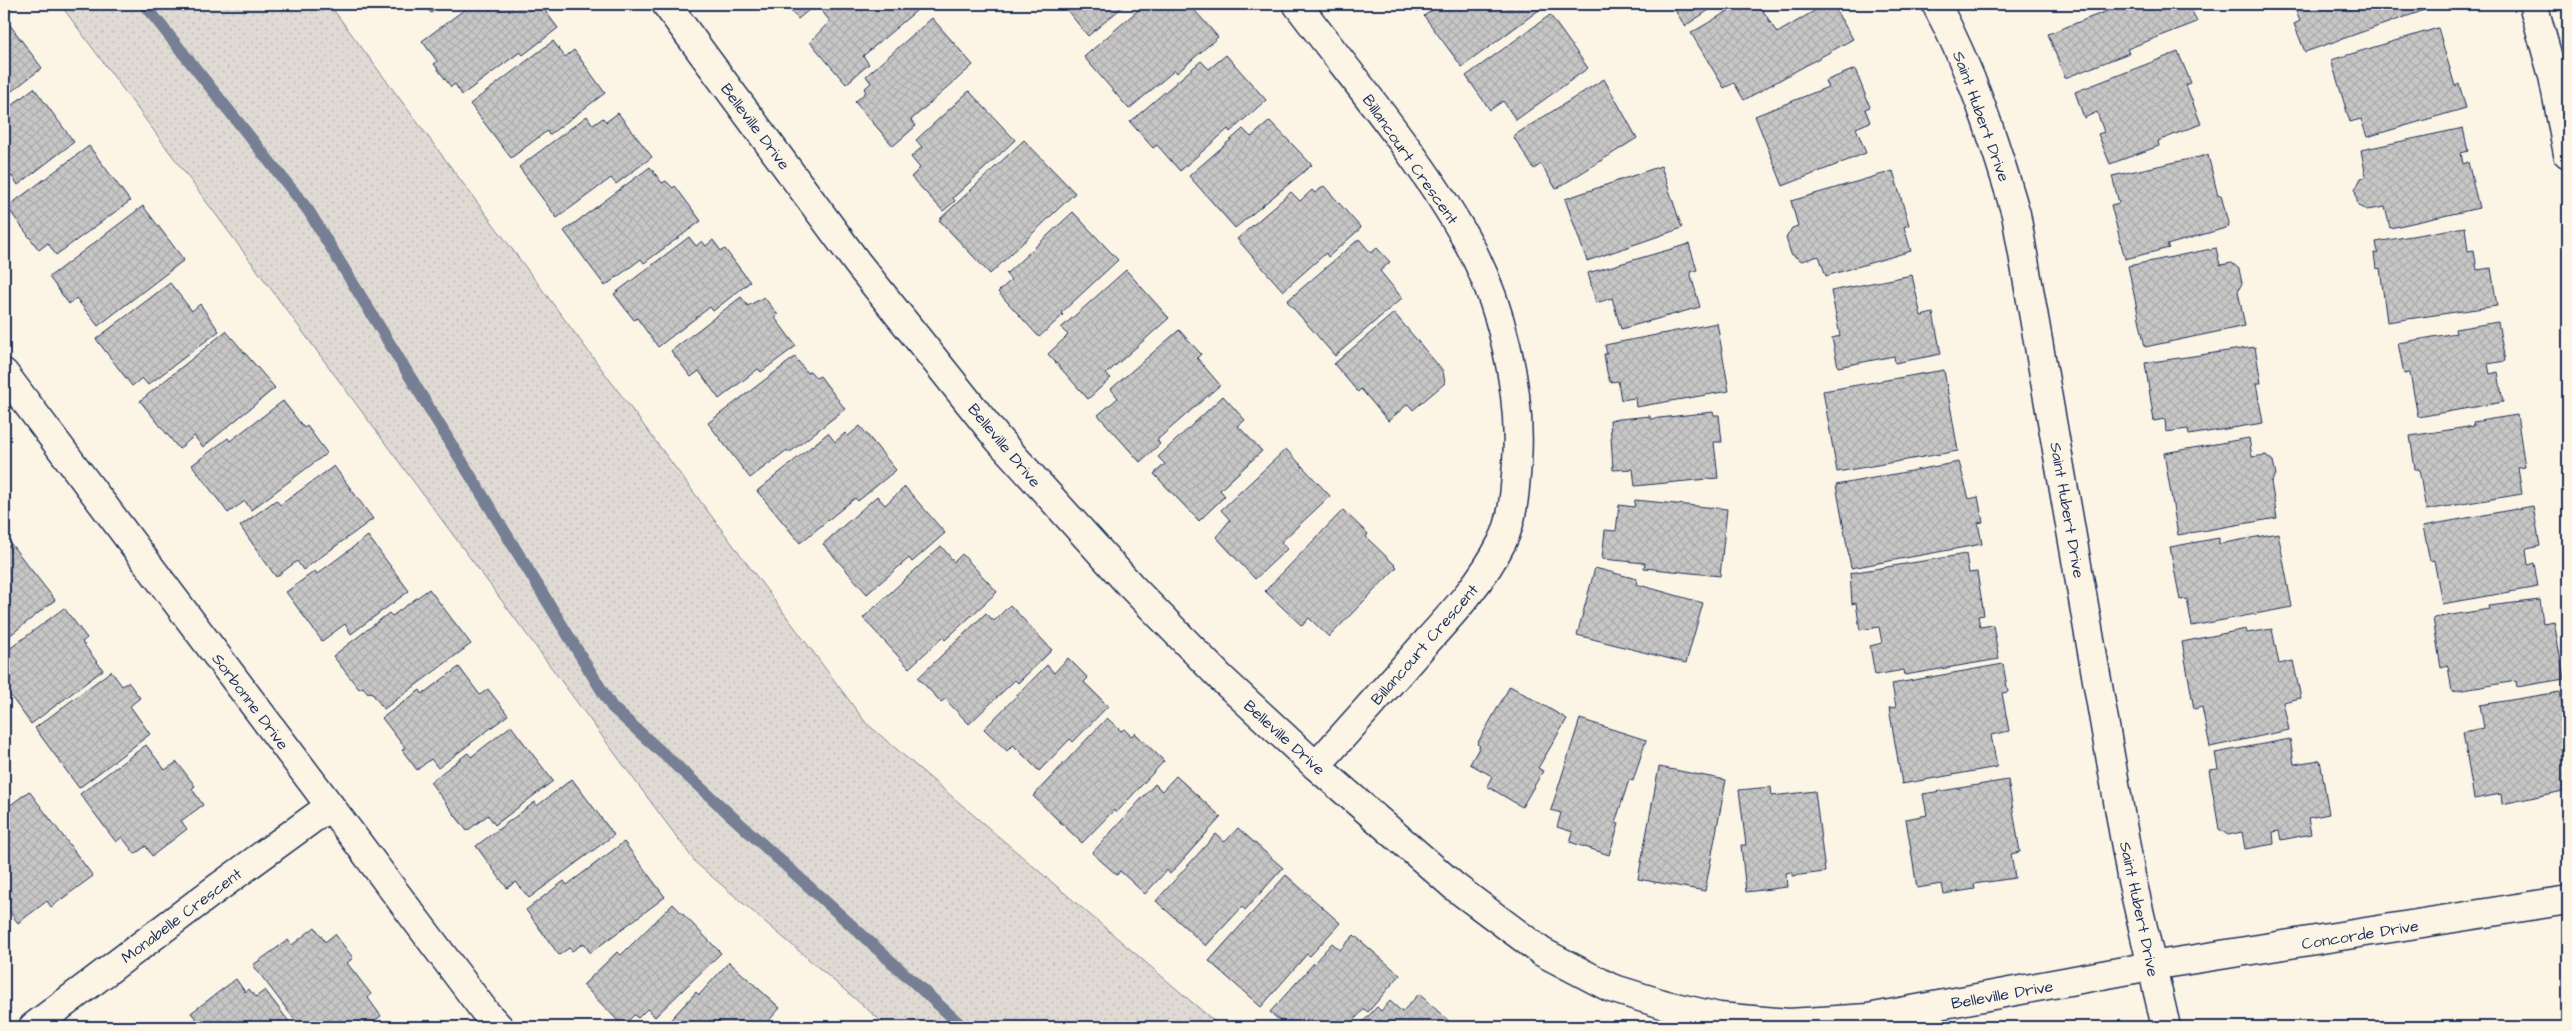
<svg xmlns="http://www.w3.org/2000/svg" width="2572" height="1031" viewBox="0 0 2572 1031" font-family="'Architects Daughter',sans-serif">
	<defs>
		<pattern id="grass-dots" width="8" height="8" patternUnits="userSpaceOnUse" patternTransform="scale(1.25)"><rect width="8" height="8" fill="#dfdbd4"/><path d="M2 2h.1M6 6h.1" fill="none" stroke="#bfbcb8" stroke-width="1.8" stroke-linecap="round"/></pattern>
		<pattern id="building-cross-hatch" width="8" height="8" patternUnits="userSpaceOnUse" patternTransform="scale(1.25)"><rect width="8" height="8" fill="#c8c7c6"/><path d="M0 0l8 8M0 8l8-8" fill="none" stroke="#ababac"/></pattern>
	</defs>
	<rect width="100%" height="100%" fill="#fcf5e5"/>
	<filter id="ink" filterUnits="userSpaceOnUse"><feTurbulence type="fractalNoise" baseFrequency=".02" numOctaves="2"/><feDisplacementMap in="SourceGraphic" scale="10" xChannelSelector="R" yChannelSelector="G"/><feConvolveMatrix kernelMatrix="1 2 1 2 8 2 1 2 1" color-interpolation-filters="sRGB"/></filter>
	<g filter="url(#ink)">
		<polygon fill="url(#grass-dots)" stroke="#7d8599" points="60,4 329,4 866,723 1221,1027 888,1027 696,863"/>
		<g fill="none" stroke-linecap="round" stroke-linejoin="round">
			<polyline stroke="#767f94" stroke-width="12" points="144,4 308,210 612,707 963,1027"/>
		</g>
		<g fill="url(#building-cross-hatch)" stroke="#1b2f5e">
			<polygon points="424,4 443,4 431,13"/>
			<polygon points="472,4 540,4 558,28 523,55 520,52 462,95 455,84 451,87 434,64 437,61 422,41"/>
			<polygon points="784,4 816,4 798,19"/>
			<polygon points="826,4 910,4 916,11 863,56 869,64 846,84 810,42 830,21 820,9"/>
			<polygon points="1062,4 1126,4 1088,36"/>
			<polygon points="1145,4 1189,4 1218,37 1177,73 1175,70 1129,109 1084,57"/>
			<polygon points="1411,4 1427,4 1417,12"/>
			<polygon points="1440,4 1541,4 1543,7 1462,67 1424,16"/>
			<polygon points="1671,4 1718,4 1685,26"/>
			<polygon points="1740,4 1759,4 1777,33 1826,4 1832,4 1853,39 1744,100 1734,83 1724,88 1691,33"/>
			<polygon points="2105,4 2189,4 2197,22 2127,49 2129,53 2065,78 2048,34 2107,11"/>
			<polygon points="2293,4 2442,4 2305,52 2294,24 2300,21"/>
			<polygon points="1550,15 1588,68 1516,120 1503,101 1490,110 1466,76"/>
			<polygon points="4,17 42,68 4,97"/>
			<polygon points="932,18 973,65 911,120 916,126 893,146 855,102 866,92 864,89 871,83 866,76"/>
			<polygon points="2438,28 2455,86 2459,84 2466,108 2367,137 2361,119 2350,122 2331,60"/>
			<polygon points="553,41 565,57 574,50 605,93 549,135 547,131 511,158 470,104"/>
			<polygon points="2178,52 2191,83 2186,85 2201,124 2158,141 2159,146 2110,164 2098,134 2104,132 2097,112 2084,118 2075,92"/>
			<polygon points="1226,55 1266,100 1230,132 1228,129 1180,171 1157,145 1153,148 1130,122 1201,61 1209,69"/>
			<polygon points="1855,69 1870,107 1865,109 1870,122 1856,128 1866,153 1783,186 1755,116 1828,87 1825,81"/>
			<polygon points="1604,79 1637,138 1556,189 1541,164 1534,169 1513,136"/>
			<polygon points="34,88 74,142 18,185 12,176 4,182 4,111"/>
			<polygon points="969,91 1015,140 953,198 955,201 943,211 911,177 920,168 911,157 922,147 916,140"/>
			<polygon points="618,113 652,157 616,184 611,178 557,218 519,167 587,116 593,125 603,118 606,122"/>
			<polygon points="1270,121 1312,165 1235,228 1189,176 1243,129 1251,137"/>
			<polygon points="2463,128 2468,151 2461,153 2463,164 2468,162 2479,208 2390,228 2385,207 2367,210 2358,206 2355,190 2361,178 2366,177 2361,150"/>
			<polygon points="1024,140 1075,193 990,274 939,220"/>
			<polygon points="89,146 130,201 56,255 48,243 39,250 7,207"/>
			<polygon points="2208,155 2218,196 2221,195 2229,227 2167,245 2169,248 2125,259 2111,205 2119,203 2112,176"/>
			<polygon points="1661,166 1682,228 1587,261 1565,199"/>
			<polygon points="650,167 662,183 666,181 673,188 675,186 701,221 644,263 641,259 605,286 564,231"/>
			<polygon points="1893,171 1909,225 1904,227 1911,251 1826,276 1819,256 1802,261 1791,254 1786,238 1792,228 1798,226 1791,201"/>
			<polygon points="1324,186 1361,228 1328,257 1326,253 1283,291 1237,239 1291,192 1300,201 1312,190 1315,193"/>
			<polygon points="143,206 184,260 98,326 76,298 69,304 49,277"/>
			<polygon points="1073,212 1118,260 1061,313 1063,315 1039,337 998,292 1011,280 1006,274"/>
			<polygon points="2465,227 2468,251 2474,250 2477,270 2491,268 2497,306 2387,322 2380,268 2376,269 2374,253 2378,253 2376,242"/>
			<polygon points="689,237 696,246 702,241 706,246 713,240 721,251 725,249 750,282 713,311 710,307 658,347 637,318 634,320 614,294"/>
			<polygon points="1359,239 1371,253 1377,248 1390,262 1380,271 1402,298 1335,356 1287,301"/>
			<polygon points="1689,244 1697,270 1690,272 1700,307 1621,329 1612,298 1596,303 1588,273"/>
			<polygon points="2216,248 2220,265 2232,263 2239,269 2242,283 2238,291 2245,326 2145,347 2128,266"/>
			<polygon points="1126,270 1169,318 1106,374 1111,378 1088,399 1048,354 1068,335 1061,328"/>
			<polygon points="1912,275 1921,316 1933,313 1941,354 1895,363 1894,356 1838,367 1832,338 1840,336 1831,291"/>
			<polygon points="170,283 192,311 200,304 219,331 148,385 142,378 132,386 96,339"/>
			<polygon points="741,297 748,306 764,297 778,315 775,318 796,346 761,372 758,369 719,399 699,371 691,377 671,351"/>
			<polygon points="1394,313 1443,371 1445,383 1413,410 1408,404 1388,421 1361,389 1358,392 1334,364"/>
			<polygon points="2498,322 2505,361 2488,364 2490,374 2498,372 2503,402 2418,417 2410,373 2404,374 2398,343 2456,333 2455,329"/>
			<polygon points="1717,323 1729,391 1636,407 1635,398 1621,400 1618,381 1610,382 1607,372 1604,354 1607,354 1605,345"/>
			<polygon points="1179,330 1201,354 1197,358 1220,385 1157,440 1160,444 1140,462 1098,415 1118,398 1111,389"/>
			<polygon points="226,331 275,388 203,447 194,436 179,449 140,401"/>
			<polygon points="2255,347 2261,383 2256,383 2263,423 2189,435 2188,429 2166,432 2165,419 2154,421 2145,363"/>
			<polygon points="795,357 807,373 810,371 816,378 820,376 845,409 789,453 787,450 750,478 708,423"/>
			<polygon points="1944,370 1958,451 1837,472 1823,391"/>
			<polygon points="1223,396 1245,420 1238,426 1262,451 1220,490 1225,496 1199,521 1154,474 1165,464 1158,457"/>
			<polygon points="283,401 304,428 307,426 327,453 251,510 245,501 228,513 192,465 228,438 230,441"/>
			<polygon points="1713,412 1714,415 1719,415 1722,442 1714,442 1718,478 1635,486 1633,469 1613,470 1610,420 1650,416 1650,419"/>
			<polygon points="2517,415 2525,467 2518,468 2522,494 2426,510 2419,469 2415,469 2410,436 2474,426 2473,422"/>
			<polygon points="860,426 896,470 858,501 855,498 800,543 757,491 828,433 835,442 845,433 848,436"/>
			<polygon points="2249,438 2252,457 2266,455 2273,461 2276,475 2271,482 2277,518 2178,535 2164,453"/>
			<polygon points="1286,449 1330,496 1281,542 1287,549 1255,579 1216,537 1230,520 1221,510"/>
			<polygon points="1959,462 1969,499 1978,497 1983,522 1978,523 1982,544 1851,568 1836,485"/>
			<polygon points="334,466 373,519 303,570 297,561 276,577 240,526 276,500 280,505"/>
			<polygon points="905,487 945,533 912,562 909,558 867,594 823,544 877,496 885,505"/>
			<polygon points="1635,500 1727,509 1720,576 1644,568 1645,563 1602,559 1605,530 1616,531 1619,505 1634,507"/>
			<polygon points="2533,506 2540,546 2526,549 2528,565 2534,563 2538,587 2442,604 2434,560 2430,561 2423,526"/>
			<polygon points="1343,510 1368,534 1366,537 1397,567 1329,637 1309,618 1302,626 1265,591"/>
			<polygon points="2278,533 2292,607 2192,626 2187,599 2180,600 2170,547 2219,538 2219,544"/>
			<polygon points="368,536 409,591 351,634 345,624 322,641 286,592 315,571 317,574"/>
			<polygon points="11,544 55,600 4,640 4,550"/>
			<polygon points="941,546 954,562 962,554 997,592 945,640 943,637 909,668 863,618"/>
			<polygon points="1966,554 1969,573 1977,572 1984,615 1978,616 1980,627 1993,625 1999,659 1905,675 1904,670 1875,675 1870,646 1882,643 1879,627 1860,630 1856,603 1852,604 1850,573"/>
			<polygon points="1595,568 1637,579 1636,584 1703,603 1686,663 1577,635"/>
			<polygon points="429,589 471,644 384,709 371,692 368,693 363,687 359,689 333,656 389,613 392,616"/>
			<polygon points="2540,600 2543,623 2554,621 2564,679 2517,687 2516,681 2452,692 2448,666 2441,668 2433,618 2489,609 2488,606"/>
			<polygon points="1010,605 1052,650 1018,683 1015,680 969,724 945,699 941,702 918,678 986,613 994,621"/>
			<polygon points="64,608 87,638 82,642 103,670 31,724 4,687 4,653"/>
			<polygon points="2246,629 2247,633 2272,629 2279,664 2293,661 2301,698 2283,702 2289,730 2210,747 2202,707 2194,709 2182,642"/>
			<polygon points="1068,658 1088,678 1084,682 1108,706 1073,742 1070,739 1039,771 1013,745 1007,751 984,729 1047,665 1054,673"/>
			<polygon points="2003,664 2008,692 2002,693 2009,731 1991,735 1997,767 1902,784 1889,708 1896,707 1892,684"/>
			<polygon points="459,667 480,695 488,689 508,715 438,768 431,759 417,770 402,750 405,748 382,718 420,690 422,694"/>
			<polygon points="111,671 122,686 128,682 140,698 130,706 150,734 79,788 35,728"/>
			<polygon points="1510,686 1567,719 1538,768 1543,771 1522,807 1487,786 1492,776 1470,764 1480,746 1477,744"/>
			<polygon points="2560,692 2566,727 2568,727 2568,790 2502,804 2501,794 2474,799 2463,732 2484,728 2480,705"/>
			<polygon points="1107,718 1121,731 1124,729 1131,736 1135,733 1164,761 1116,813 1114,810 1082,843 1033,796"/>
			<polygon points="1580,719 1646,740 1633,781 1629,780 1615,823 1619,824 1609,855 1570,842 1573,832 1557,827 1561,813 1551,810"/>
			<polygon points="511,726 553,781 495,825 488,815 467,831 430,782 468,753 471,757"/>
			<polygon points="2290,739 2294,764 2320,760 2329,814 2308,818 2311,834 2281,840 2279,831 2273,832 2274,844 2245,849 2242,832 2228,835 2219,829 2209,770 2218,769 2215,753"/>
			<polygon points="146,745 165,770 177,762 195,786 192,789 203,805 181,821 187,829 152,856 146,846 135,854 122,837 116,842 80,794"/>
			<polygon points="1659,767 1726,780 1705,891 1638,879"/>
			<polygon points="1176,776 1221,817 1170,874 1167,870 1145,894 1120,871 1117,875 1092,853 1155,784 1162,791"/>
			<polygon points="572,779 614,835 529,898 516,882 507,888 476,846 535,802 537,806"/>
			<polygon points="2008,780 2020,852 2011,854 2015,878 1974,884 1975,889 1944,894 1942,884 1917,888 1906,819 1927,815 1923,794"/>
			<polygon points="1771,787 1772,796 1815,791 1825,872 1792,876 1792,872 1786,873 1787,887 1746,892 1741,845 1746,845 1739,790"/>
			<polygon points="29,791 93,876 51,907 47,901 18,923 4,904 4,810"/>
			<polygon points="1238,828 1283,868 1245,910 1242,907 1206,946 1156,901 1216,834 1225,842"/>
			<polygon points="624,842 665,897 590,953 584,943 572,951 569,948 559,955 526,910 564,881 567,885"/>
			<polygon points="1286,875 1340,923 1310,956 1307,954 1261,1007 1209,961"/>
			<polygon points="673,904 721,953 655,1017 647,1009 638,1018 634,1015 623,1026 583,985 617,952 621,955"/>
			<polygon points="4,927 9,935 4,939"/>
			<polygon points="315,927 325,942 335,934 353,958 347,963 371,994 368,998 381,1016 366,1027 306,1027 301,1021 298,1024 253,965 288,940 292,945"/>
			<polygon points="1354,935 1400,975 1368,1012 1364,1009 1348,1027 1286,1027 1270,1012 1332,943 1340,950"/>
			<polygon points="729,962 780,1008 763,1027 664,1027 696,992 699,995"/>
			<polygon points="236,979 245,992 249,989 256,997 265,990 293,1027 203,1027 191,1013"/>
			<polygon points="1419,994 1451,1023 1447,1027 1358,1027 1377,1007 1381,1011 1390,1001 1402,1012"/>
			<polygon points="783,1021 790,1027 777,1027"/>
		</g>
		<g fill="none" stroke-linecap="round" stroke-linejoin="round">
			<g stroke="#1b2f5e" stroke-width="31">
				<g id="minor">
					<polyline points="666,4 858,264 998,439 1130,585 1221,678 1316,766 1455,887 1542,952 1611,988 1666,1005 1719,1017 1789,1023 1868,1018 2151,966 2568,900"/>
					<path d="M1297,4C1353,79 1419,156 1465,237C1501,300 1522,391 1517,462C1515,488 1514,518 1502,542C1482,582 1451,615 1421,648C1386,688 1351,727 1316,766"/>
					<path d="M1936,4C1971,69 1995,142 2016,214L2131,876L2166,1027"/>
					<polyline points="2533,4 2553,76 2568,154"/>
					<polyline points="4,373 486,1013 499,1027"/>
					<polyline points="33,1027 212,892 330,806"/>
				</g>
			</g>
			<use href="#minor" stroke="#fcf5e5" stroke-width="28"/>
		</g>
	</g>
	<g text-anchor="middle" stroke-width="4" stroke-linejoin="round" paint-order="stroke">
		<g font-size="16" fill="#1b2f5e" stroke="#fcf5e5">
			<text transform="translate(1982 116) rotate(70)" y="6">Saint Hubert Drive</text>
			<text transform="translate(756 126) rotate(53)" y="6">Belleville Drive</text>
			<text transform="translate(1411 159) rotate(55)" y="6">Billancourt Crescent</text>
			<text transform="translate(1005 445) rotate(50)" y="6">Belleville Drive</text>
			<text transform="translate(2068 510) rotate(80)" y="6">Saint Hubert Drive</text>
			<text transform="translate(1424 644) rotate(-49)" y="6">Billancourt Crescent</text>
			<text transform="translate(251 701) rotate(53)" y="6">Sorbonne Drive</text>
			<text transform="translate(1285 737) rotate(42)" y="6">Belleville Drive</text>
			<text transform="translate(2140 909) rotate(78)" y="6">Saint Hubert Drive</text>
			<text transform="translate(181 915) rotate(-37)" y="6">Monabelle Crescent</text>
			<text transform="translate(2360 934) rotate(-9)" y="6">Concorde Drive</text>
			<text transform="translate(2002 994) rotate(-10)" y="6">Belleville Drive</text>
		</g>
	</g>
	<rect width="2572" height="1031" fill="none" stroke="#fcf5e5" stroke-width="20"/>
	<rect x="10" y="10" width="2552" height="1011" fill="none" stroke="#1b2f5e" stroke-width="2" filter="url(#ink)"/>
</svg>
